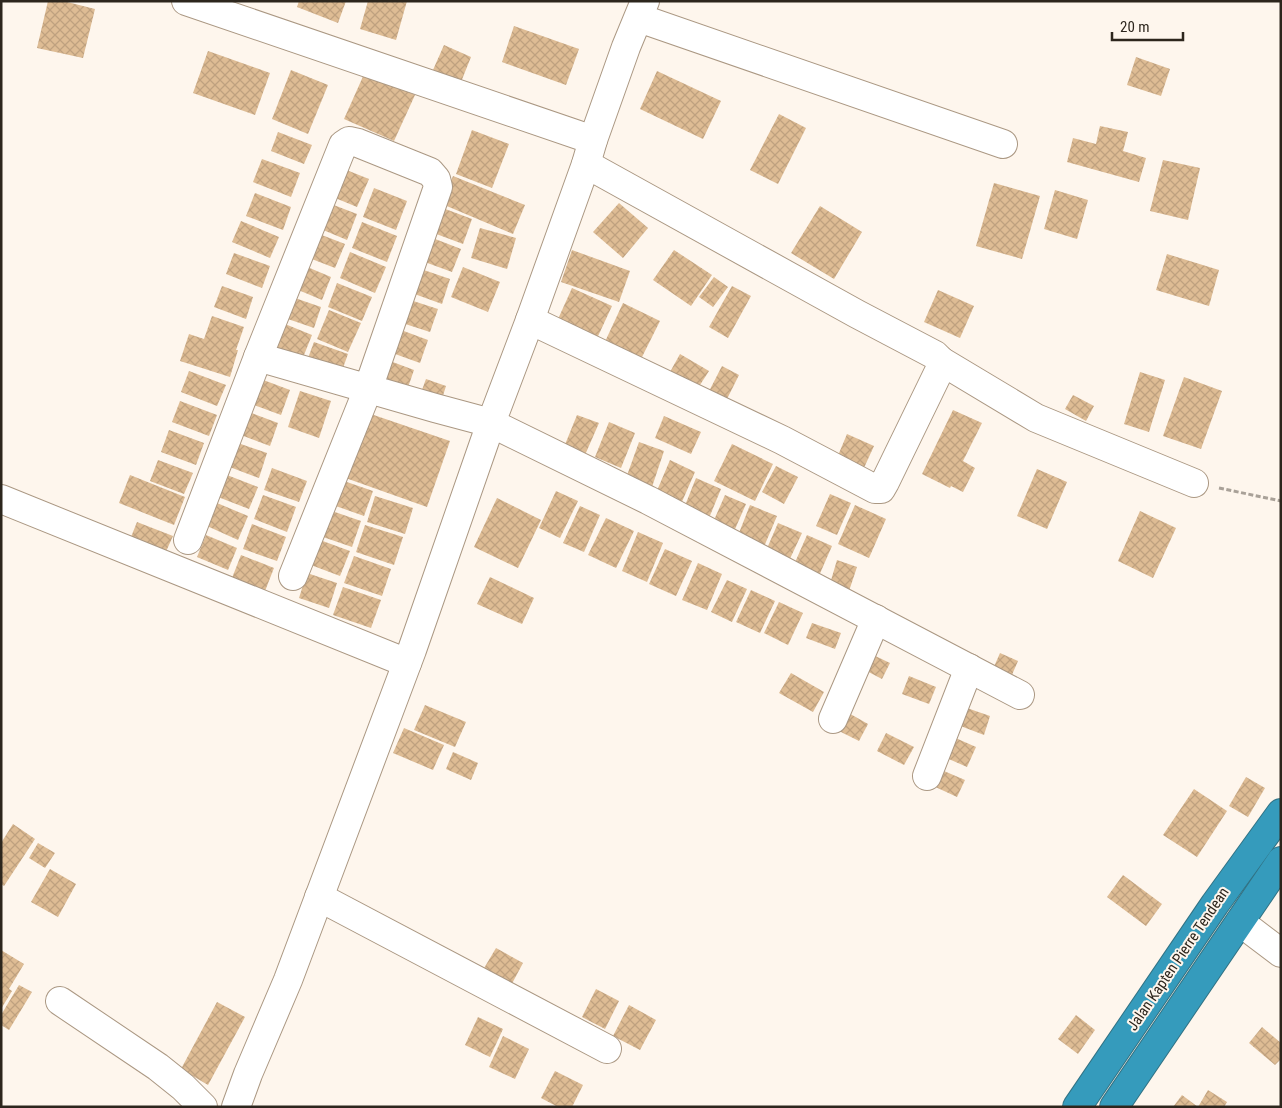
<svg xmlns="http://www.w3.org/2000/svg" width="1282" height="1108" viewBox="0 0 1282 1108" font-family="'Roboto Condensed',sans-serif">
	<defs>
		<pattern id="building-cross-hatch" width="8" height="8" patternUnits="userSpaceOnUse" patternTransform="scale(1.25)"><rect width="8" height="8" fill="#debc94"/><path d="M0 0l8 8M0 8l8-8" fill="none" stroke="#bfa17f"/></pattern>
	</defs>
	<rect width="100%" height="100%" fill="#fef6ed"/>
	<g fill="url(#building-cross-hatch)">
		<polygon points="48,1 63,1 95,9 83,58 37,48"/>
		<polygon points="299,1 346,1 338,23 297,7"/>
		<polygon points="368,1 407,1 396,40 360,29"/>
		<polygon points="514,26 579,49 566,85 502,62"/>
		<polygon points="444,45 471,57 461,82 433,70"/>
		<polygon points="208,51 270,73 255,115 193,93"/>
		<polygon points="1136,57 1170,69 1161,96 1127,85"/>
		<polygon points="291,70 328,85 308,134 272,119"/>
		<polygon points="657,71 721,101 703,139 640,109"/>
		<polygon points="365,72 415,95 394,141 344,119"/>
		<polygon points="779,114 806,128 778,184 750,170"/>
		<polygon points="1100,126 1128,132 1123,151 1146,158 1139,182 1067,162 1073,138 1096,144"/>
		<polygon points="472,130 509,144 492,188 456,174"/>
		<polygon points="278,132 312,145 304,164 271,151"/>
		<polygon points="262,159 300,173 291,197 253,182"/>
		<polygon points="1163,160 1200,168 1188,220 1150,211"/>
		<polygon points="339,167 369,179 357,207 328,195"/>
		<polygon points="453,176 525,205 513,234 442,204"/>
		<polygon points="994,183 1040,196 1022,259 976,246"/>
		<polygon points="374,188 407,201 396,230 363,217"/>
		<polygon points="1055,190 1088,200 1077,239 1044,229"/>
		<polygon points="255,193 291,207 283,230 246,216"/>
		<polygon points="326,202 357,214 347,240 316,227"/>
		<polygon points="619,203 648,228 623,258 593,232"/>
		<polygon points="820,206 862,232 834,279 791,253"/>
		<polygon points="440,207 472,219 463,244 431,232"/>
		<polygon points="241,221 279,237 270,258 232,242"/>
		<polygon points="362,222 397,236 387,262 352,248"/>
		<polygon points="480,228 516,238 507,269 471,258"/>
		<polygon points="314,232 345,244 335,268 304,256"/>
		<polygon points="430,237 461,249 452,272 422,261"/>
		<polygon points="572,250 630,271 619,302 561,282"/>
		<polygon points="674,250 712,275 691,306 653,280"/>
		<polygon points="350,252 386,267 375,293 340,278"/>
		<polygon points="234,253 270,266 262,288 226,274"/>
		<polygon points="1167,254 1219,270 1209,306 1156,290"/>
		<polygon points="305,266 331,277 322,300 296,289"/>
		<polygon points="463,267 500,282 488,312 451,297"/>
		<polygon points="418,268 450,279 442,304 409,292"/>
		<polygon points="714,277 728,287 713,307 699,297"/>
		<polygon points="337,283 372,297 362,321 328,307"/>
		<polygon points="222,286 253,297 246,319 214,307"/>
		<polygon points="732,286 751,296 728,338 709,327"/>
		<polygon points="572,288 612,306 593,347 554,328"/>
		<polygon points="938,290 974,306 960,338 924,322"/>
		<polygon points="292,297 321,307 314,328 285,318"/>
		<polygon points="404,298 438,309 430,332 396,321"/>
		<polygon points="623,303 660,321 639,363 603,346"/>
		<polygon points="329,310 361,323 348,352 317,339"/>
		<polygon points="212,316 244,327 236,350 238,350 230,377 180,361 189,334 204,339"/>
		<polygon points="285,324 312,335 302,360 275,349"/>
		<polygon points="393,327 428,340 420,363 384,350"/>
		<polygon points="314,342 348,354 339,379 305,366"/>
		<polygon points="680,354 709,371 698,388 670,372"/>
		<polygon points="382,358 414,370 405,396 372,384"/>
		<polygon points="722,366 739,375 723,407 705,399"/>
		<polygon points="189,371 226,385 217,406 181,392"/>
		<polygon points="1140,372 1165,380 1149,432 1124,424"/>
		<polygon points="1184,377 1222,391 1201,449 1163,436"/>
		<polygon points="258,378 290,390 281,415 249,403"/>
		<polygon points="426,379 446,386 440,405 419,398"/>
		<polygon points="300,391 331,401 319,438 288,427"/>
		<polygon points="1073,395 1094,406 1086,421 1065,409"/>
		<polygon points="180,401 217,415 209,436 172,422"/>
		<polygon points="953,410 982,423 963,461 975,468 963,492 951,486 950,488 922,474"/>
		<polygon points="362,411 450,441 427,507 340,476"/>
		<polygon points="249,412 278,423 270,446 241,435"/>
		<polygon points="577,415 599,423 585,455 564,447"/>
		<polygon points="664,416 701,432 691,454 655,438"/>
		<polygon points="609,422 635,433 621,468 595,457"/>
		<polygon points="169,430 204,443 196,465 161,452"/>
		<polygon points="847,434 874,446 863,470 837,458"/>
		<polygon points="235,442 267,453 259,478 227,466"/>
		<polygon points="639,442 664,451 651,490 625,481"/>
		<polygon points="732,444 773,464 755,501 714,481"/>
		<polygon points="158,460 193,473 184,494 150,481"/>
		<polygon points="670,460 695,472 681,504 656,493"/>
		<polygon points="776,466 798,477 784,504 762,492"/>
		<polygon points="272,468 307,481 299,502 264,490"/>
		<polygon points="1037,469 1067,482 1047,529 1017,516"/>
		<polygon points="130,475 185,497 174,525 119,503"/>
		<polygon points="227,475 258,487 249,509 218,497"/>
		<polygon points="696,478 721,489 709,518 684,508"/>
		<polygon points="341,480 373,491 364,516 333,505"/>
		<polygon points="556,491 578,501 560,538 539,528"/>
		<polygon points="830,494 851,503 837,535 816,526"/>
		<polygon points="263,495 296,507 287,532 254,519"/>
		<polygon points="725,495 746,504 732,536 711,527"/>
		<polygon points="375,496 413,508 405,534 367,522"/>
		<polygon points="497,498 541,520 518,568 474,547"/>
		<polygon points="217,503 248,516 238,540 207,526"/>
		<polygon points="750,505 777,516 763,549 737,538"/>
		<polygon points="855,505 886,519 869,558 838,544"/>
		<polygon points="580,506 600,515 584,552 563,543"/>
		<polygon points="332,511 361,521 352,547 323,537"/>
		<polygon points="1140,511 1176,528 1153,578 1118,561"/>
		<polygon points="606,518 634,531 616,568 588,555"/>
		<polygon points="137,522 173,536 164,556 129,542"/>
		<polygon points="778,523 802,533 788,563 765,553"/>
		<polygon points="252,524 286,537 277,561 243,549"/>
		<polygon points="365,525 403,537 394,565 356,552"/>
		<polygon points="638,532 663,543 647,582 622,571"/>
		<polygon points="206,535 237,548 228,570 197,557"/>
		<polygon points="807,535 832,546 818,578 793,567"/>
		<polygon points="320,540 350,551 340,576 311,565"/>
		<polygon points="665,549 692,561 676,596 649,584"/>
		<polygon points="241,555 274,568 265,591 232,578"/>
		<polygon points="354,556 391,569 382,596 344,583"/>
		<polygon points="837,560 857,567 848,594 829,587"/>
		<polygon points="698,563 722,574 707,610 682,600"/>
		<polygon points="307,573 337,583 329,608 299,598"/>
		<polygon points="490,577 534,598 522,624 477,604"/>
		<polygon points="727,580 747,589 732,622 711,612"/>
		<polygon points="343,587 381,600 371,628 333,615"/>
		<polygon points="751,590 775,601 760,633 736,622"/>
		<polygon points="779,602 803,613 788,645 764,633"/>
		<polygon points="812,623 841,633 835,649 806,638"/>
		<polygon points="869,653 890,663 882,679 861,668"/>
		<polygon points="1000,653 1018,661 1008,684 990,676"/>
		<polygon points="791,673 824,692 813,712 779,693"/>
		<polygon points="909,676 936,687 929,704 902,694"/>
		<polygon points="425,705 466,722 455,747 414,730"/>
		<polygon points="964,707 990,716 984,735 958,725"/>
		<polygon points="845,711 868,724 859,741 835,729"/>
		<polygon points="404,728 444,745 433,770 393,753"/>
		<polygon points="886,733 914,747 904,765 877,751"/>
		<polygon points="951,736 976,747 967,767 942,756"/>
		<polygon points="453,752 478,763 471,780 446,769"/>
		<polygon points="937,768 965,780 957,797 929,784"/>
		<polygon points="1246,777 1265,788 1248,817 1229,806"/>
		<polygon points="1194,789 1227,811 1197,857 1163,835"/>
		<polygon points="13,824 35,839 4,886 1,884 1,843"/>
		<polygon points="38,843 55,853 45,868 29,858"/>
		<polygon points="50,869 76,884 58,917 31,902"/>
		<polygon points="1123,875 1162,904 1146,926 1107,897"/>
		<polygon points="496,948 523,963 508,991 480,975"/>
		<polygon points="1,950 24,964 9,989 12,991 1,1009"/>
		<polygon points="19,985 32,992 9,1030 1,1025 1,1015"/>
		<polygon points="596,989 619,1001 605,1029 582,1017"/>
		<polygon points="217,1002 245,1017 208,1085 181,1069"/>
		<polygon points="629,1005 656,1020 640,1050 613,1036"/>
		<polygon points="1076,1015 1095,1030 1078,1054 1058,1039"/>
		<polygon points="478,1017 503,1029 490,1057 465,1045"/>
		<polygon points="1262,1027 1281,1043 1281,1059 1275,1065 1249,1043"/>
		<polygon points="503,1036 529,1049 515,1079 489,1067"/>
		<polygon points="555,1071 583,1085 572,1107 558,1107 541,1098"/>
		<polygon points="1208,1090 1227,1102 1224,1107 1173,1107 1182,1095 1198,1107"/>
	</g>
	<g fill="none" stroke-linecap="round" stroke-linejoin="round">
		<g stroke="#ab9883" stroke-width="30">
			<g id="minor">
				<polyline points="186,1 593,140"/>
				<polyline points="639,18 1003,144"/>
				<polyline points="586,164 857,314 935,355 941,361 1036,418 1194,483"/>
				<polyline points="530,320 782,440 875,489 881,489 885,482 940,369 941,361"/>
				<polyline points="1,499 407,663"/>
				<polyline points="188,540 258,357"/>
				<polyline points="293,576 368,389 438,187 436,179 430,172 358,143 349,141 343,145 258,357 435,408 491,423 648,500 1020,695"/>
				<polyline points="833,719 876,619"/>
				<polyline points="927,776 969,668"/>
				<polyline points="319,897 607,1049"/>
				<polyline points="1240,922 1281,953"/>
				<polyline points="60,1001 158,1067 183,1087 203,1107"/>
				<polyline points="236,1107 248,1074 288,980 412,650 491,423 530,320 586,164 593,140 626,47 645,1"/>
			</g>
		</g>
		<g stroke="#327284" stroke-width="30">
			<g id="highway">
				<polyline points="1077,1107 1215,904 1281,813"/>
				<polyline points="1114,1107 1281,861"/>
			</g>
		</g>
		<polyline stroke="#a9a198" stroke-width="3" stroke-dasharray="5 2.5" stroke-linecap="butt" points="1219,488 1281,501"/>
		<use href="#minor" stroke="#fff" stroke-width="28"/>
		<use href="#highway" stroke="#359bbc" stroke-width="28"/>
	</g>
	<g text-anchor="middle" stroke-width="4" stroke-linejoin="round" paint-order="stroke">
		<g font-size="15" fill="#2d261d" stroke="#fef6ed">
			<text transform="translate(1178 959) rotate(-56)" y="5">Jalan Kapten Pierre Tendean</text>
		</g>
	</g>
	<rect width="1282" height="1108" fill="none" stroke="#2d261d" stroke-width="5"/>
	<path d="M1112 32v8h71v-8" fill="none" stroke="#2d261d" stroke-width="2.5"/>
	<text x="1120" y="32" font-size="15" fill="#2d261d" stroke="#fef6ed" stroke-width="4" paint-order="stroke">20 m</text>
</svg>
